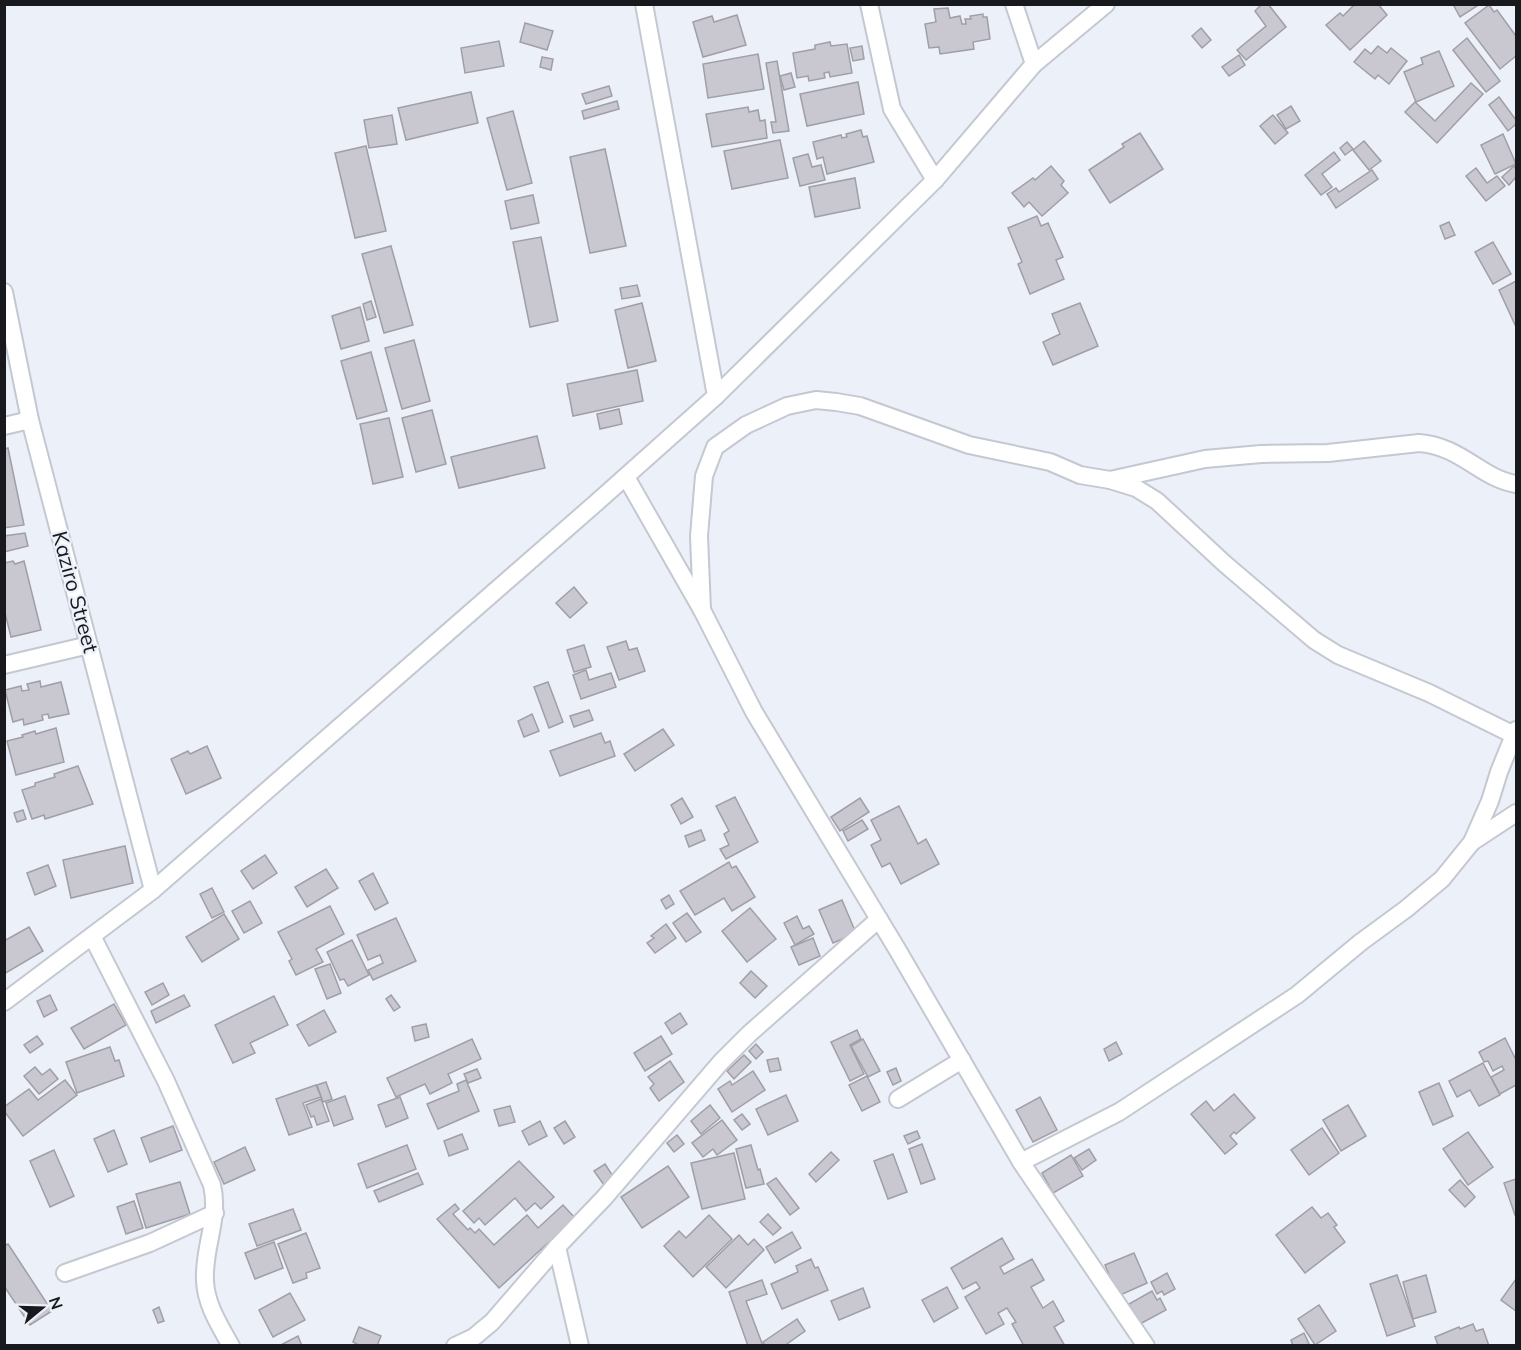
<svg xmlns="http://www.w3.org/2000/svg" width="1521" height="1350" viewBox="0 0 1521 1350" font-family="Mulish,sans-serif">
	<rect width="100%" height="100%" fill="#ebf0f9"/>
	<g fill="#c9c7d0" stroke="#a09ea7" stroke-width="1.5">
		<polygon points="1262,4 1268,4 1286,27 1246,60 1237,50 1266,26 1255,11"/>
		<polygon points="1355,4 1378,4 1387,15 1350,50 1326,25 1340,13 1343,16"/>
		<polygon points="1457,4 1480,4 1460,17 1454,6"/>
		<polygon points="1489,5 1494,12 1497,10 1516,36 1516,56 1500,69 1465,23"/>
		<polygon points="948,8 950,18 960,16 962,24 966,24 965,19 971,19 970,16 983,14 983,17 987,17 990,39 973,42 974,49 940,54 939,47 929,48 925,24 936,22 934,9"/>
		<polygon points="737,15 746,45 703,57 693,22 712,16 714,22"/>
		<polygon points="525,23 553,31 547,50 520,42"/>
		<polygon points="1201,28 1211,40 1202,48 1192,36"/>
		<polygon points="1467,38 1500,81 1486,92 1453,50"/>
		<polygon points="499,41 504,66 465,73 461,48"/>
		<polygon points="830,42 831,46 847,44 852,73 830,77 829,72 824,73 825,78 809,81 808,76 797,78 793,53 815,49 815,45"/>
		<polygon points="862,46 864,59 853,61 850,48"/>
		<polygon points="1378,46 1387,53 1391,48 1407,61 1389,84 1378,75 1375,79 1354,62 1365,49 1371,54"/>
		<polygon points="1439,51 1454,86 1416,102 1404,72 1423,64 1421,58"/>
		<polygon points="758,54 764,89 708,98 703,64"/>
		<polygon points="1239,55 1245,65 1229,76 1222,67"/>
		<polygon points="542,57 553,59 551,70 540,67"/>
		<polygon points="777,61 789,131 773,133 771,122 776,122 766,63"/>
		<polygon points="791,73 795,87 784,90 780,76"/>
		<polygon points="858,82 864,114 807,126 800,94"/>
		<polygon points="1471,83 1483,94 1437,143 1405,112 1415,102 1435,121"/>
		<polygon points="609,86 612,96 586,104 582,94"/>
		<polygon points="471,92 478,123 406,140 398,108"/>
		<polygon points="1499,97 1516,120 1516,124 1508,131 1489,105"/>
		<polygon points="617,101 619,109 584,119 582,111"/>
		<polygon points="1291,106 1300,121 1286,129 1277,115"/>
		<polygon points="748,107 749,112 758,110 760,121 765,120 767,138 712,147 706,114"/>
		<polygon points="513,111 532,183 507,190 487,118"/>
		<polygon points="392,115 397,144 369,148 364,120"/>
		<polygon points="1273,115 1288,133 1275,144 1260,126"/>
		<polygon points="861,130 863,137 867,136 874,162 827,174 823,157 817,159 813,142 841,135 842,138 847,137 846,134"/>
		<polygon points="1140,133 1163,169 1110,203 1089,170 1124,147 1122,144"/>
		<polygon points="1503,134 1516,164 1495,174 1481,145"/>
		<polygon points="780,140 788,178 732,189 724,151"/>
		<polygon points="1364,141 1381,161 1369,170 1353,150"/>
		<polygon points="1347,142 1353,149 1345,155 1340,148"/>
		<polygon points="366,146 386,231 355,238 335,153"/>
		<polygon points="605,149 626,246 590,253 570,157"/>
		<polygon points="1334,152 1340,160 1322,174 1332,187 1321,195 1305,175"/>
		<polygon points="808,154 812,167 821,165 825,180 800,186 793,158"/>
		<polygon points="1051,166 1064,181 1061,185 1068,193 1042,216 1029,202 1024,207 1012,193 1033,178 1035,180"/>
		<polygon points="1514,166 1516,169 1516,177 1509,185 1502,177"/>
		<polygon points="1476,168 1487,183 1497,176 1505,186 1486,201 1466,176"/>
		<polygon points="1372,170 1378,179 1336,208 1327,194 1336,188 1339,192"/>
		<polygon points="855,178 860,208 815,217 809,187"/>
		<polygon points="533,195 539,223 511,229 505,201"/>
		<polygon points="1037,216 1041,226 1048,223 1063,257 1056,260 1064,279 1030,294 1018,264 1022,262 1008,228"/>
		<polygon points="1449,222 1455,235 1445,239 1440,226"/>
		<polygon points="541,237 558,321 530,327 513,242"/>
		<polygon points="1493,242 1511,274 1493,284 1475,252"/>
		<polygon points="391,246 413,325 384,333 362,254"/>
		<polygon points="1516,281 1516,327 1499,290"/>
		<polygon points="637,285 640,296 622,299 620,288"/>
		<polygon points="371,301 376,317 367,320 363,304"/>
		<polygon points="642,303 656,361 628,368 615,310"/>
		<polygon points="1080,303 1098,346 1053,365 1043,342 1060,334 1052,314"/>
		<polygon points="360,307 369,341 341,349 332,316"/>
		<polygon points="414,340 430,401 402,409 385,348"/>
		<polygon points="371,352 387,411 357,419 341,361"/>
		<polygon points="637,370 643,401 573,416 567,384"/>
		<polygon points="619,409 622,424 600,429 597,414"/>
		<polygon points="432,410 446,464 416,472 402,418"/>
		<polygon points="389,418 403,477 373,484 360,424"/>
		<polygon points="537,436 545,468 459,488 451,457"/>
		<polygon points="8,448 24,525 4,528 4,449"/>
		<polygon points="25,533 28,546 4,552 4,536"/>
		<polygon points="13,561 15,564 24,561 41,630 11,637 4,609 4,563"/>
		<polygon points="574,587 587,603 570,618 556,603"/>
		<polygon points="626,641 629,650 637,648 645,671 619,680 607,647"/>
		<polygon points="584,645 591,667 574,672 567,650"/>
		<polygon points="586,670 589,680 611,673 616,687 581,699 573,675"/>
		<polygon points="40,681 41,687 61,682 69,714 49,718 48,714 42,715 43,720 24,725 23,719 13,722 5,690 21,686 22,691 29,690 27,684"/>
		<polygon points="548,682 563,722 549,728 534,687"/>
		<polygon points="589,710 593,720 574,727 570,716"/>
		<polygon points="532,714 539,731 524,737 518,721"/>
		<polygon points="56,728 64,762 16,775 7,741 23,737 22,735 35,731 36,734"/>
		<polygon points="663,729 674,745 635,771 624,754"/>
		<polygon points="601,733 605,743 610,741 615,756 560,776 550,751"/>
		<polygon points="207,746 221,778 186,794 171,759 188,751 190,754"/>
		<polygon points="78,766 93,804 45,819 44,815 32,819 22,790 35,786 35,783 55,777 54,774"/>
		<polygon points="735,797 758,842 726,859 720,849 729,845 724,834 729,831 716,806"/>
		<polygon points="682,798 693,817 681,824 671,805"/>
		<polygon points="860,798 869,812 840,831 831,817"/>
		<polygon points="899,806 918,844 926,839 939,864 901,884 890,863 882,867 871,845 881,840 871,820"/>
		<polygon points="23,810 26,819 17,822 14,813"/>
		<polygon points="862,820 868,829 848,841 843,831"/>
		<polygon points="701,830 705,840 689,847 685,836"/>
		<polygon points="125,846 133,883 71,898 63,860"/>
		<polygon points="265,855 277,873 253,889 241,871"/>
		<polygon points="729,862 732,868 736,866 755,897 732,911 724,898 695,915 680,891"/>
		<polygon points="48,865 56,886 35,895 27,873"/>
		<polygon points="326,869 338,888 307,907 295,887"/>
		<polygon points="373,873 388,903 375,910 359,881"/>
		<polygon points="212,888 224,912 212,918 200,894"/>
		<polygon points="669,895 674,904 666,909 661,900"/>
		<polygon points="842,900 856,933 833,943 819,910"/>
		<polygon points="250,901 262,923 244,933 232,911"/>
		<polygon points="330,906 344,934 316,949 323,962 296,975 289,961 292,959 278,932"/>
		<polygon points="750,908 776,939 747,962 722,931"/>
		<polygon points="687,913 701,932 686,942 673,923"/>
		<polygon points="224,914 239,939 202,962 186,937"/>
		<polygon points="797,916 803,929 809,926 814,934 795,945 784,923"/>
		<polygon points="396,918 416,961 373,980 368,970 383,963 380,955 368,960 357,935"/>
		<polygon points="666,924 676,938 655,953 647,943 654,938 651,936"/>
		<polygon points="29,927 43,951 4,974 4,941"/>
		<polygon points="813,938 820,956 799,965 791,947"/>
		<polygon points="352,940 369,975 348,986 344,979 340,980 327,952"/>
		<polygon points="330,964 341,993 327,999 315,969"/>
		<polygon points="751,971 767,986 755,998 740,983"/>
		<polygon points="163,983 169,995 152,1005 145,992"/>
		<polygon points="50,995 57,1010 44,1017 37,1001"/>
		<polygon points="184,995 190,1006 156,1023 151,1011"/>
		<polygon points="391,995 400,1007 394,1011 386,999"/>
		<polygon points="274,996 288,1025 250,1043 255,1053 233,1063 215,1025"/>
		<polygon points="114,1004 126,1025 84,1049 71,1028"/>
		<polygon points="324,1010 336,1032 309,1046 297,1025"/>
		<polygon points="680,1013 687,1024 672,1034 665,1023"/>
		<polygon points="426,1024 429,1037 415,1041 412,1027"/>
		<polygon points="857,1030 861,1039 850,1045 864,1074 850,1081 831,1042"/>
		<polygon points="37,1036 43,1044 30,1053 24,1045"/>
		<polygon points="661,1036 672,1054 645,1071 634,1053"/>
		<polygon points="1505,1038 1516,1060 1516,1085 1500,1094 1491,1077 1504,1070 1502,1066 1493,1071 1488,1061 1484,1062 1479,1052"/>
		<polygon points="472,1039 481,1059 448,1074 452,1083 430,1094 425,1084 396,1097 387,1078"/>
		<polygon points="863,1039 880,1071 868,1077 851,1046"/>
		<polygon points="1116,1042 1122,1054 1109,1061 1104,1049"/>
		<polygon points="756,1044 763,1052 756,1059 749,1051"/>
		<polygon points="110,1047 115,1061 119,1060 124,1076 77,1093 66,1062"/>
		<polygon points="744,1055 751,1062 734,1079 727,1071"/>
		<polygon points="778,1058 781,1070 770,1072 767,1060"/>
		<polygon points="670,1061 684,1082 659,1101 650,1088 654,1084 648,1077"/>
		<polygon points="1483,1063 1500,1095 1479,1106 1470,1090 1457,1097 1449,1081"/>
		<polygon points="35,1067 42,1075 50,1069 58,1079 39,1094 24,1076"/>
		<polygon points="896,1068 901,1081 893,1085 887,1072"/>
		<polygon points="477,1069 481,1078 468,1083 464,1074"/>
		<polygon points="753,1071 765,1090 732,1112 718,1089 730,1081 732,1085"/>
		<polygon points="867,1076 880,1102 862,1111 849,1085"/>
		<polygon points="65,1080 77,1095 23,1136 4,1111 4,1107 29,1089 38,1100"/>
		<polygon points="466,1080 479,1111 438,1129 427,1104 459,1091 457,1084"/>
		<polygon points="326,1082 332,1099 323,1102 317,1085"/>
		<polygon points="1439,1083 1453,1116 1433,1125 1419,1092"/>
		<polygon points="316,1085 321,1097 303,1103 312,1127 289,1135 276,1099"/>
		<polygon points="1234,1094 1255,1118 1236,1134 1234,1132 1230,1136 1237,1144 1225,1154 1191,1114 1206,1101 1214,1111"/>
		<polygon points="786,1095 798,1121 768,1135 756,1109"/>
		<polygon points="345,1096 353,1119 334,1126 326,1103"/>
		<polygon points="400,1097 408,1118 386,1127 378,1105"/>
		<polygon points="1040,1097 1057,1130 1033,1142 1016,1110"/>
		<polygon points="321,1099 329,1121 317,1125 314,1116 311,1117 306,1105"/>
		<polygon points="710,1105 720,1118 701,1134 691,1121"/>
		<polygon points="1348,1105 1366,1136 1341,1151 1323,1120"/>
		<polygon points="510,1106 515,1122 499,1126 494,1110"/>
		<polygon points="742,1114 750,1124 742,1130 734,1120"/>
		<polygon points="722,1120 737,1140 717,1155 713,1149 703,1157 692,1143"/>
		<polygon points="540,1121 547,1136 529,1145 522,1131"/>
		<polygon points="565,1121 575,1137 564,1144 554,1128"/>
		<polygon points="173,1126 182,1150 150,1162 141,1138"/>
		<polygon points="1322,1128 1339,1153 1309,1175 1291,1150"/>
		<polygon points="114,1130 127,1164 108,1172 94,1139"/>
		<polygon points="917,1131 920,1138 908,1144 904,1136"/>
		<polygon points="1468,1132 1493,1167 1468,1185 1443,1149"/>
		<polygon points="462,1134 468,1149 449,1156 444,1141"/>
		<polygon points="677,1135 684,1144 674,1152 667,1143"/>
		<polygon points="922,1144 935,1179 921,1184 909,1149"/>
		<polygon points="407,1145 416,1169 367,1188 358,1164"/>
		<polygon points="751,1145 758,1170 760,1169 764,1184 746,1188 736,1149"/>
		<polygon points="245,1147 255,1170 224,1184 214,1162"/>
		<polygon points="1089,1149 1096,1160 1082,1170 1074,1158"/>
		<polygon points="54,1150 74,1196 50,1207 30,1161"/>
		<polygon points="831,1152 839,1160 816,1182 809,1174"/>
		<polygon points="734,1153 745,1199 702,1209 691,1163"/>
		<polygon points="893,1154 907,1192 888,1199 874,1161"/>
		<polygon points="1071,1155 1083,1176 1053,1193 1042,1173"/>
		<polygon points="519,1161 554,1197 541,1209 535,1203 526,1211 515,1198 485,1225 479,1218 474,1223 463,1211"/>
		<polygon points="605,1164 614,1178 604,1185 594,1171"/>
		<polygon points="668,1166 689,1197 642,1228 621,1197"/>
		<polygon points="418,1173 423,1184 379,1202 374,1191"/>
		<polygon points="776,1178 799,1208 790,1215 767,1184"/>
		<polygon points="1516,1179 1516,1214 1515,1215 1504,1183"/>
		<polygon points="1460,1180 1475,1197 1465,1207 1449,1190"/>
		<polygon points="180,1182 190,1214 146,1228 136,1194"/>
		<polygon points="134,1201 143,1228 126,1234 117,1207"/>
		<polygon points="455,1204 459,1209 453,1214 468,1230 470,1228 475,1233 479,1229 494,1245 527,1215 538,1228 563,1205 575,1218 499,1288 437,1219"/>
		<polygon points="1312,1207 1321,1218 1328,1213 1337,1225 1334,1227 1345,1242 1305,1273 1276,1235"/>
		<polygon points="293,1209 301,1230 257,1246 249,1224"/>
		<polygon points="768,1214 781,1228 773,1235 760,1222"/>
		<polygon points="709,1215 732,1239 693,1277 664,1246 679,1231 686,1238"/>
		<polygon points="792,1232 801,1248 775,1263 766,1247"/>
		<polygon points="306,1233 320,1268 306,1273 307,1278 293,1283 278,1244"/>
		<polygon points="739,1235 748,1245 754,1239 764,1250 726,1288 706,1267"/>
		<polygon points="1002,1238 1014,1259 1000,1267 1004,1274 1032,1259 1044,1280 1031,1287 1043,1308 1053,1301 1064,1321 1054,1327 1065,1346 1024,1346 1012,1324 1016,1322 1007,1308 998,1313 1004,1324 986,1334 965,1297 980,1288 976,1282 963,1289 951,1268"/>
		<polygon points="274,1242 283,1268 255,1279 245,1253"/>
		<polygon points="8,1244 52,1311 30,1325 4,1286 4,1246"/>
		<polygon points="1134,1253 1147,1283 1118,1296 1105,1265"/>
		<polygon points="811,1259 815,1268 818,1267 828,1290 782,1309 771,1284 798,1272 796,1266"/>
		<polygon points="1167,1273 1175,1289 1164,1295 1162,1291 1157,1294 1151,1282"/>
		<polygon points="1397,1275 1415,1326 1387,1336 1370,1284"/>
		<polygon points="1426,1275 1436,1312 1413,1319 1403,1282"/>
		<polygon points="1516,1279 1516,1311 1501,1300"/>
		<polygon points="762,1280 767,1294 746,1301 763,1346 748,1346 729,1292"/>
		<polygon points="947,1287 958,1308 934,1322 922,1300"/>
		<polygon points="863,1288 870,1307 839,1320 831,1301"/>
		<polygon points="1152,1291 1157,1300 1160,1298 1166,1310 1140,1324 1129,1304"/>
		<polygon points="290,1293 305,1320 273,1337 259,1310"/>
		<polygon points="1319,1305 1336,1331 1315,1345 1298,1319"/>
		<polygon points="159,1307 164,1321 158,1323 153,1310"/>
		<polygon points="797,1319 805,1331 784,1346 765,1346 763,1342"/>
		<polygon points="1473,1324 1476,1331 1483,1329 1489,1346 1436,1346 1438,1345 1435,1337 1459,1327 1460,1329"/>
		<polygon points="359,1327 381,1336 377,1346 360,1346 353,1342"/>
		<polygon points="1304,1333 1310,1346 1293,1346 1291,1340"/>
		<polygon points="298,1336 302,1346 279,1346"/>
	</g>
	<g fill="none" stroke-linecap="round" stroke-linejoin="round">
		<g stroke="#c4c8d1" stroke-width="20">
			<g id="minor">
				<polyline points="644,4 716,396"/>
				<polyline points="869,4 892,109 935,180"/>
				<polyline points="1014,4 1034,64"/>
				<polyline points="4,292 30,420 153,890"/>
				<polyline points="4,426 30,420"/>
				<polyline points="626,477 702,610 754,712 897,949 1021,1162 1146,1346"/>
				<path d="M1110,480L1205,459L1261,454L1328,453L1419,443C1461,446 1482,479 1516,484"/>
				<polyline points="702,610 699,536 704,476 715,447 746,425 787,406 816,400 836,402 860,406 969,445 1050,462 1080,475 1110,480 1136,488 1157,501 1225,564 1314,640 1338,655 1429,693 1516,736"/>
				<polyline points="4,665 89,645"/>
				<polyline points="1472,842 1516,813"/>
				<path d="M92,936L166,1081L212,1185C220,1220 203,1247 205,1281C206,1305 220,1326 231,1346"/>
				<polyline points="4,1002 153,890 596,503 716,396 935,180 1034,64 1106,4"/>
				<polyline points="898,1099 962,1060"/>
				<polyline points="1021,1162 1119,1112 1297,995 1361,942 1406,909 1442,879 1472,842 1490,801 1499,772 1516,730"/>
				<polyline points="557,1247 580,1346"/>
				<polyline points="65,1273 150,1243 215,1213"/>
				<polyline points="455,1346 474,1337 492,1322 557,1247 604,1198 721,1062 749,1034 879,919"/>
			</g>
		</g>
		<use href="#minor" stroke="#fff" stroke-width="16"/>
	</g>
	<g text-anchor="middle" stroke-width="4.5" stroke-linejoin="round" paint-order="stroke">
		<g font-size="21" fill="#17191c" stroke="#ebf0f9">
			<text transform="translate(75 592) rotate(75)" y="7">Kaziro Street</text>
		</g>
	</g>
	<rect width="1521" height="1350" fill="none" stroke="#17191c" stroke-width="12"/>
	<g transform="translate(42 1308) rotate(71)" stroke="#ebf0f9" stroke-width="4.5" paint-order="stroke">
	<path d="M0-4.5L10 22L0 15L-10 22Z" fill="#17191c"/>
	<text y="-9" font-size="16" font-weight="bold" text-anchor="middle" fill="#17191c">N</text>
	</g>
</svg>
